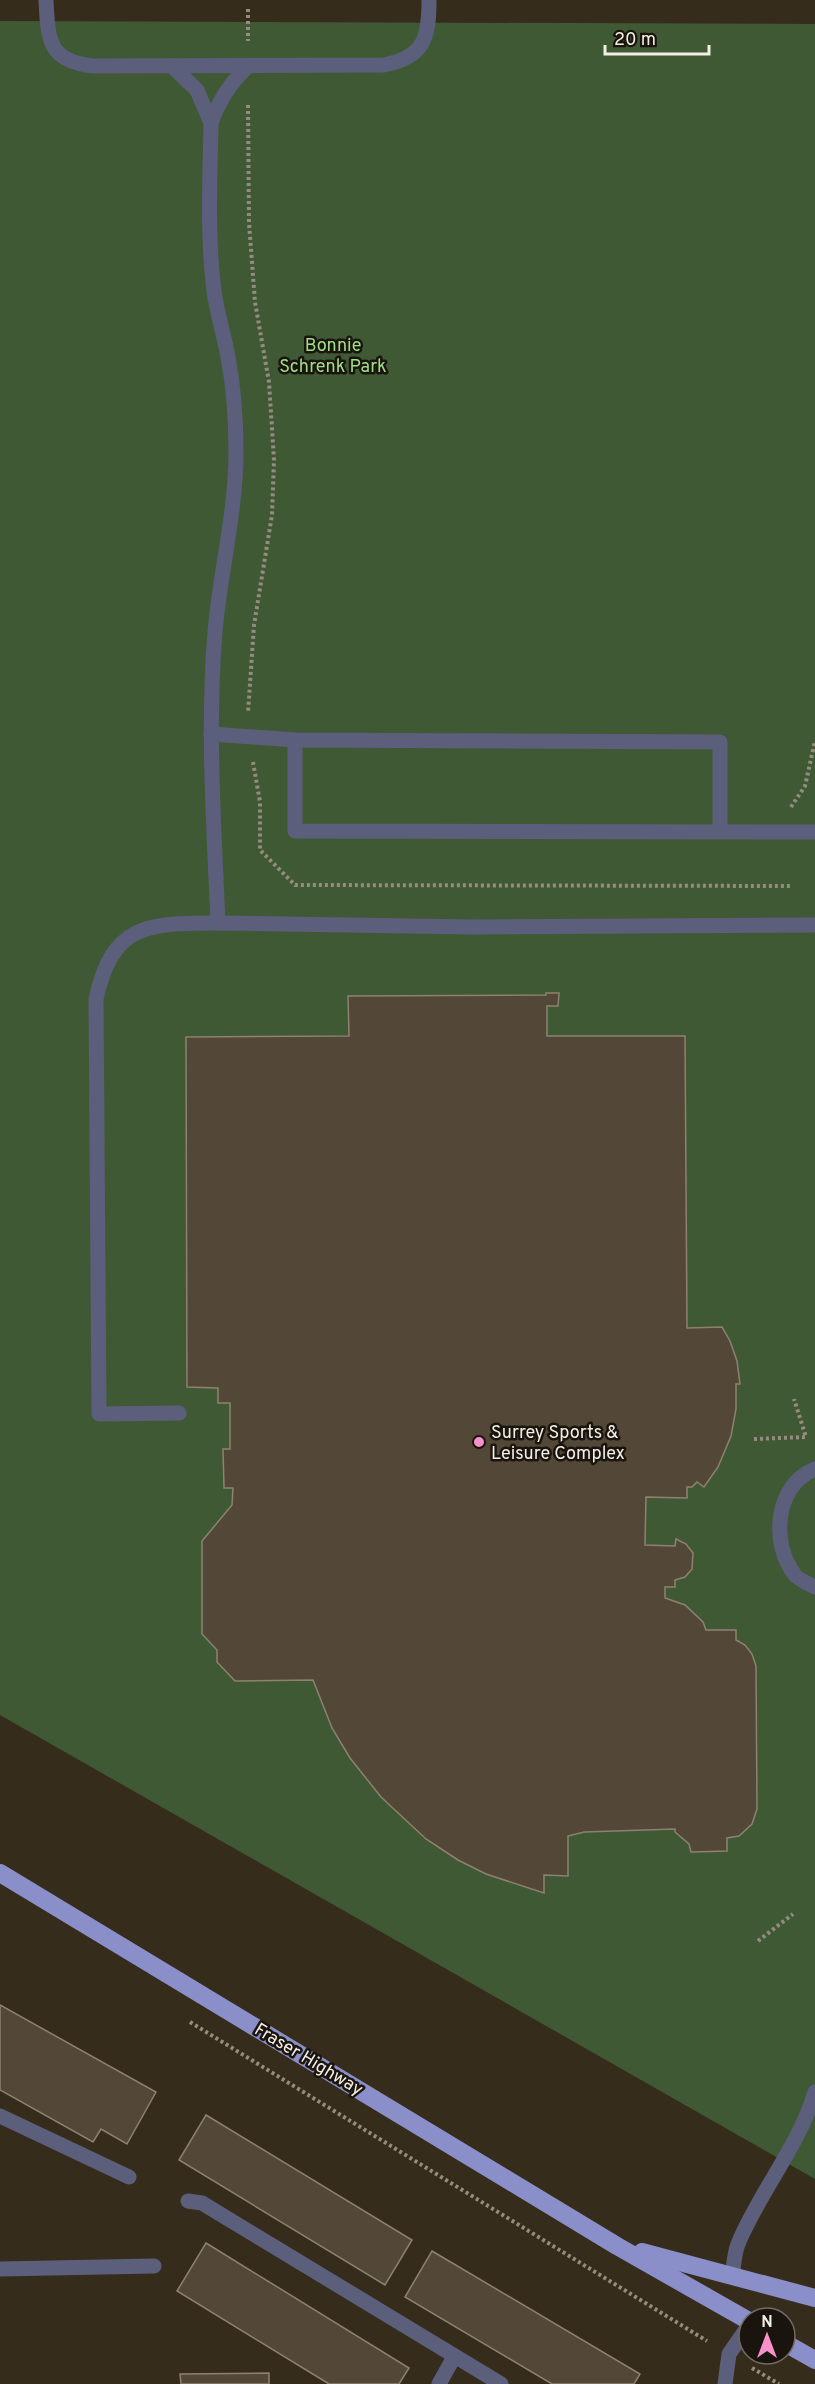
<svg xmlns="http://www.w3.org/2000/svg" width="815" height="2384" viewBox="0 0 815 2384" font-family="Overpass,sans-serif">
	<rect width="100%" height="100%" fill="#362c1c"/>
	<polygon fill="#405935" points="0,21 815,24 815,2179 0,1715"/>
	<g fill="#534837" stroke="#8e8170" stroke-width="1.5">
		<polygon points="546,993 559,993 558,1006 547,1006 547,1036 685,1036 687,1328 722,1327 730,1341 737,1361 740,1384 736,1384 736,1409 731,1436 718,1467 704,1487 697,1482 692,1487 687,1487 687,1498 646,1497 645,1545 675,1546 676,1539 686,1544 693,1553 692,1569 685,1577 675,1580 675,1587 665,1587 665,1598 685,1605 703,1622 706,1630 736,1630 736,1640 745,1645 752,1654 756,1666 757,1809 752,1824 739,1836 727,1838 727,1851 691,1852 689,1844 675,1832 675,1829 584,1832 568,1836 568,1876 544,1875 544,1893 486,1874 458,1860 426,1839 381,1797 350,1758 332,1728 313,1680 235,1681 217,1662 217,1650 202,1634 202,1541 232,1505 233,1488 224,1488 223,1449 230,1449 230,1403 218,1403 218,1388 187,1387 186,1037 349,1036 348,996 546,995"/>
		<polygon points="0,2005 156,2092 127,2144 101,2129 93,2142 0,2090"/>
		<polygon points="206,2115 412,2240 385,2285 179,2160"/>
		<polygon points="206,2243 409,2368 399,2384 329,2384 177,2291"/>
		<polygon points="432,2251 640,2374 634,2384 552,2384 405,2297"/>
		<polygon points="269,2373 269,2384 181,2384 180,2374"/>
	</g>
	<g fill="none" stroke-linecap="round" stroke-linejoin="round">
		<g stroke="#958c7f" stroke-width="4" stroke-dasharray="3 3" stroke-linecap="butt">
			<polyline points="248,9 248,41"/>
			<polyline points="248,105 249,223 255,302 269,382 274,460 272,515 254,625 248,713"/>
			<polyline points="253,762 260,802 260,850 295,885 790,886"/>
			<polyline points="791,807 805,786 815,741"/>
			<polyline points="754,1439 806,1437 794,1399"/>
			<polyline points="758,1941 793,1914"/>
			<polyline points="190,2022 707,2341"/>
			<polyline points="752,2368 779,2384"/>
		</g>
		<g stroke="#5c5f7c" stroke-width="15">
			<path d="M46,0C48,40 48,61 93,66L384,65C424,57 429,39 429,0"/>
			<polyline points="172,66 197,90 211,123"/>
			<path d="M248,66C230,83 219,100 211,123C210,178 207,235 214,291C217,313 224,335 228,357C234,389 236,420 236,452C236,513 220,572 215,632C207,729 214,826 218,923L473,927L815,925"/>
			<polyline points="211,734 295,740 720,742 720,832"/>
			<polyline points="295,740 295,831 815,832"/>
			<path d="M179,1413L99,1414L96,999C113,921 150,924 218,923"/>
			<path d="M815,1469C775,1485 770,1543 795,1575C799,1580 809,1584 815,1587"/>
			<polyline points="0,2116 129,2177"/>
			<polyline points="188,2201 202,2203 501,2384"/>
			<polyline points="0,2269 154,2266"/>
			<path d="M732,2276C734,2266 734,2254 738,2244C759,2193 800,2144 815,2092"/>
			<polyline points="439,2384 454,2357"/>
			<polyline points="725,2384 729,2354 749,2325"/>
		</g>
		<g stroke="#8a8ec9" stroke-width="18">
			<polyline points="0,1873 617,2246 749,2321"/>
			<polyline points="642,2252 815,2298"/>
			<polyline points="785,2343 815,2360"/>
		</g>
	</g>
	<circle fill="#f890cb" stroke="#19150e" stroke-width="2" cx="479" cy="1442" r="6"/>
	<g text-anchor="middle" stroke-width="5" stroke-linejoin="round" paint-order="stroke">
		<g font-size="18" fill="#a1df87" stroke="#19150e">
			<text x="333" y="351">Bonnie<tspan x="333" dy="21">Schrenk Park</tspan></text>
		</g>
		<g font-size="18" fill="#f4ede3" stroke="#19150e" text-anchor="start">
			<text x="491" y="1438">Surrey Sports &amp;<tspan x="491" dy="21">Leisure Complex</tspan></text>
		</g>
		<g font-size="18" fill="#f4ede3" stroke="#19150e">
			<text transform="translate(309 2059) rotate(31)" y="6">Fraser Highway</text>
		</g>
	</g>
	<g transform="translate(767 2336)"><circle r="28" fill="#19150e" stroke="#716b63" stroke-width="1.5"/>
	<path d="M0-4.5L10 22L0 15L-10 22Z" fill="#f890cb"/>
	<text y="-9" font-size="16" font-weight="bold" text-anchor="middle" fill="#f4ede3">N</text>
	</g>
	<path d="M605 45v9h104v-9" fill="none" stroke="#f4ede3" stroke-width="3"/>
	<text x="614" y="45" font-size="18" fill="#f4ede3" stroke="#19150e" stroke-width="4.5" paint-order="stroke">20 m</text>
</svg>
